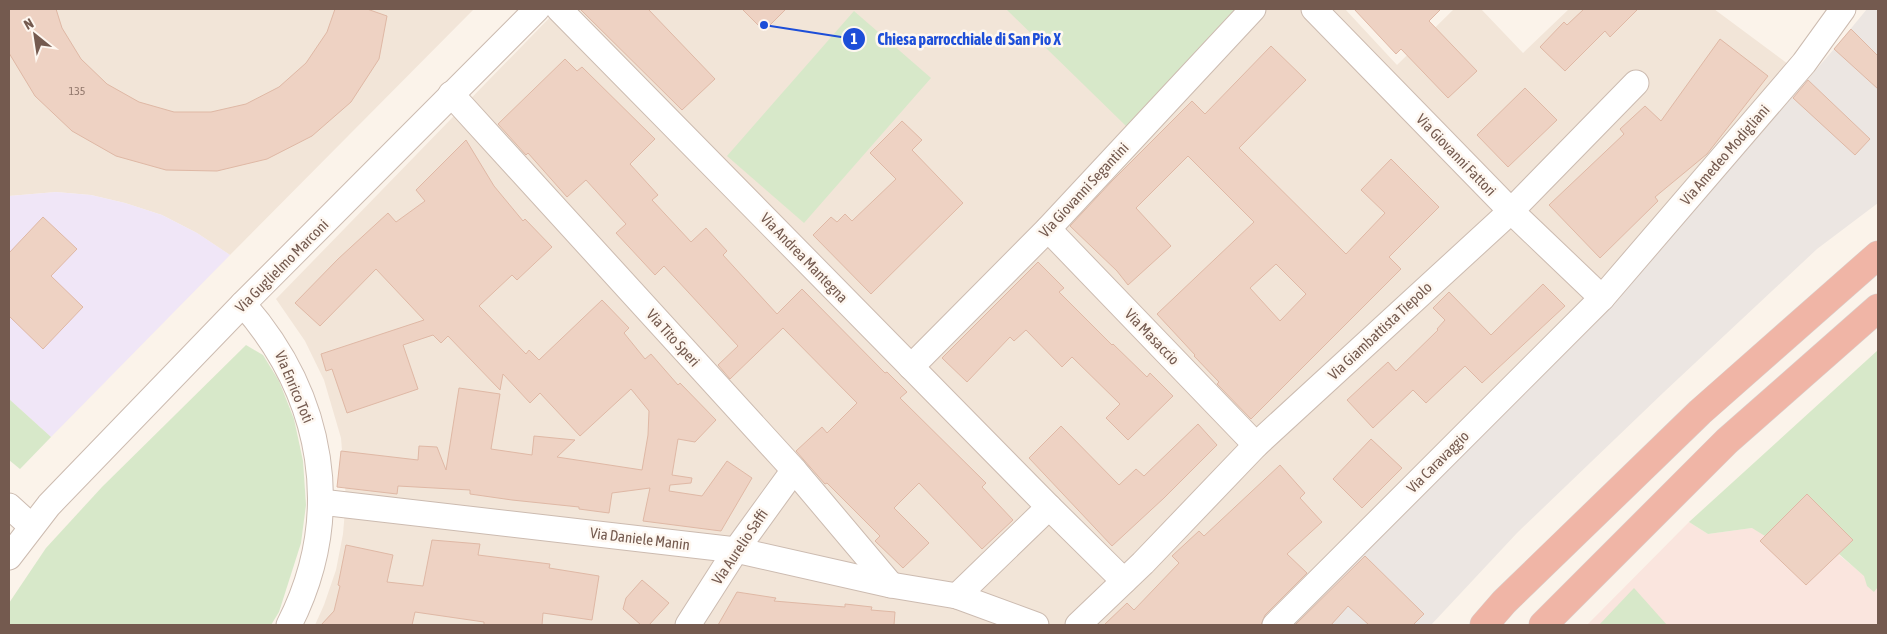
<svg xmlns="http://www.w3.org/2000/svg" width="1887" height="634" viewBox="0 0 1887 634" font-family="'Asap Condensed',sans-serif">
	<rect width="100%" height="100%" fill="#fbf3ea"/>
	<g fill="#f2e5d8">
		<polygon points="9,9 474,9 230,255 197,233 162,215 125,203 91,195 56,192 9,196"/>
		<polygon points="558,9 1345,9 1397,65 1454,9 1481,9 1523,53 1569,9 1714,9 1788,64 1580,306 1262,625 315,625 324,605 336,570 343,534 346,499 341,438 324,380 305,341 276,299"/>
	</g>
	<polygon fill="#fae5de" points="1689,522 1708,534 1752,528 1853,540 1839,555 1865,576 1874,592 1878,587 1878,625 1587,625"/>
	<polygon fill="#ece6e2" points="1867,9 1878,9 1878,203 1817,249 1664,392 1517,533 1431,625 1289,625 1596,323 1834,49"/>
	<polygon fill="#f0e6f7" points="56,192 91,195 125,203 162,215 197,233 230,255 51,437 9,399 9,196"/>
	<g fill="#d7e8c9">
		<polygon points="1006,9 1238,9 1126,126"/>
		<polygon points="854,11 931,78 804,223 727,156"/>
		<polygon points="246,345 263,355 279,381 294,419 303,461 306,505 301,543 279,612 271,625 9,625 9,603 46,548 102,487"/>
		<polygon points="1878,350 1878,587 1874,592 1867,586 1864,576 1839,554 1852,540 1765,536 1752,528 1708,534 1689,522"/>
		<polygon points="9,399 51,437 20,469 9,460"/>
		<polygon points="1634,588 1667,625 1599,625"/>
	</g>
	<g fill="#eed2c3" stroke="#dfb8a5" fill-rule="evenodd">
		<polygon points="9,9 56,9 62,28 81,59 107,84 139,102 174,112 211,112 246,104 279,87 306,63 327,32 335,9 367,9 387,16 379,59 351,102 312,136 267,159 217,171 166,170 116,156 72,131 35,96 9,53"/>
		<polygon points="580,9 648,9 715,79 682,110"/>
		<polygon points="742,9 786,9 764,31"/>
		<polygon points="1354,9 1441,9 1429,21 1477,71 1448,98 1401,49 1396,54"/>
		<polygon points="1584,9 1638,9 1610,37 1605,31 1565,71 1540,47 1564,22 1567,25"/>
		<polygon points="1851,29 1878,56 1878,89 1834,49"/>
		<polygon points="1720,39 1768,76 1707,154 1655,197 1658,201 1600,258 1549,205 1624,134 1620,129 1645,106 1661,121"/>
		<path d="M1271,46L1306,80L1239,148L1346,254L1385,213L1361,190L1391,159L1439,207L1389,257L1401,269L1251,419L1217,384L1219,382L1194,356L1195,355L1157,314L1254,222L1188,156L1136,208L1171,246L1128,285L1117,271L1070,226L1112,181L1192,101L1205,114ZM1276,264L1306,294L1280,321L1250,288Z"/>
		<polygon points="565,59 577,71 582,67 655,139 630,164 658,195 652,200 691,242 706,228 727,251 723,255 777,314 802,289 885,373 887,372 907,392 900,398 986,483 982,487 1013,520 982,549 919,483 894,508 929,543 903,568 875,541 880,536 827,483 825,484 796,451 822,427 827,433 857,403 783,328 730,379 718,365 738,346 664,266 655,275 616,233 626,224 586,180 567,197 528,153 526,155 498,124"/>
		<polygon points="1808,80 1870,139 1855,155 1793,98"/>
		<polygon points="1525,88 1557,120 1508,167 1477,135"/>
		<polygon points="902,121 922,140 912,150 963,203 871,294 813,235 831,217 837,222 845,214 852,221 896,179 870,153"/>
		<polygon points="466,140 494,186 523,221 525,219 552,247 517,280 512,275 479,306 526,354 529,350 539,360 602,300 629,328 624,333 645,359 651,354 678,385 680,383 716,420 695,442 678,439 672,475 692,478 691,483 670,485 669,491 702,496 727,461 752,478 721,531 643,521 650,488 612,493 609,513 579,509 579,507 512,500 470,494 470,490 398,486 397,494 337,487 341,451 418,460 419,446 437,447 446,470 459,388 500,394 491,449 532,455 534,436 575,440 557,457 642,470 648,435 649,411 631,389 580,436 540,393 530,403 503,374 500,390 448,336 441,343 433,335 403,345 418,389 347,413 332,369 326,371 321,354 424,320 376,269 320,326 295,303 338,259 388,213 396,222 425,201 416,190"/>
		<polygon points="43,217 77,249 51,276 83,307 43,349 9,316 9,253"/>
		<polygon points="1038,262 1064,288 1059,292 1112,345 1113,344 1147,377 1150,373 1173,396 1128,440 1106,418 1120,404 1072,357 1062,367 1026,330 1014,341 1010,337 967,382 942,358"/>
		<polygon points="1543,284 1565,306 1482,383 1465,366 1426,403 1413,390 1373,428 1347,400 1388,362 1396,371 1438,330 1437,329 1445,320 1433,308 1449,292 1491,335"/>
		<polygon points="1198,424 1217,445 1164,498 1112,546 1029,458 1061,426 1119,485 1136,469 1144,476"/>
		<polygon points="1371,439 1402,468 1362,508 1333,479"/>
		<polygon points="1280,465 1305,493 1300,498 1322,522 1287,554 1307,573 1265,615 1261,625 1104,625 1127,603 1134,610 1179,563 1172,556 1199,531 1204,536"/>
		<polygon points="1807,494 1853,540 1806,585 1760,541"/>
		<polygon points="432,540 480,544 478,555 550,564 549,568 599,576 592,620 543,613 542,625 484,625 484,622 415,612 412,625 321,625 334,611 340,586 338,585 346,545 393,555 387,582 423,586"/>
		<polygon points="1365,556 1424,614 1413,625 1369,625 1348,606 1331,625 1295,625"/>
		<polygon points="642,580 669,603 649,625 641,625 623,609 626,598"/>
		<polygon points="737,592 776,598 774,601 845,607 845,604 872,607 871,610 895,612 894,625 718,625"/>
	</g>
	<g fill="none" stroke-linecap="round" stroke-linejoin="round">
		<g stroke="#ccbbb0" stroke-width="27">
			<g id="minor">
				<polyline points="559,9 1049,507 1124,581"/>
				<polyline points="1314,9 1511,211 1602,298"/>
				<polyline points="451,94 794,470 891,585"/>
				<polyline points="1048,229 1256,445"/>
				<path d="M243,304C324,396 345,515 289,625"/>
				<polyline points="911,367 1048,229 1253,9"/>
				<polyline points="321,502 736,550 891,585 957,596 1036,625"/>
				<polyline points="9,506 31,526"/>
				<polyline points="9,557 49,505 243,304 537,9"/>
				<polyline points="957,596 1049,507"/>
				<polyline points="688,625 736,550 794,470"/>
				<polyline points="1078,625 1143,563 1256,445 1511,211 1636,83"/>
				<polyline points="1275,625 1602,298 1804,63 1843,9"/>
			</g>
		</g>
		<g stroke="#d8d1ce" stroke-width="29">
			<g id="motorway">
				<polyline points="1484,625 1504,602 1700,412 1878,255"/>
				<polyline points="1543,625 1727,441 1878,308"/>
			</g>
		</g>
		<use href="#minor" stroke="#fff" stroke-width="25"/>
		<use href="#motorway" stroke="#f0b5a6" stroke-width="28"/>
	</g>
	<g text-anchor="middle" stroke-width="5" stroke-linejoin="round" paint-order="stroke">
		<g font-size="12" fill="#92786c">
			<text x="77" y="95">135</text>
		</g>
		<g font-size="15" fill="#745a4f" stroke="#fef7f0">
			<text transform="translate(1456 155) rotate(46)" y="5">Via Giovanni Fattori</text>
			<text transform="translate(1725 155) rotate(-49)" y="5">Via Amedeo Modigliani</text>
			<text transform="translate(1084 190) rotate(-47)" y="5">Via Giovanni Segantini</text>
			<text transform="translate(804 258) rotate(46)" y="5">Via Andrea Mantegna</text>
			<text transform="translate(282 266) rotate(-45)" y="5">Via Guglielmo Marconi</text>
			<text transform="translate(1380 331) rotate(-43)" y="5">Via Giambattista Tiepolo</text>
			<text transform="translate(1152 337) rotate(46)" y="5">Via Masaccio</text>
			<text transform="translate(673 338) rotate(48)" y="5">Via Tito Speri</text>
			<text transform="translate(294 387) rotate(67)" y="5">Via Enrico Toti</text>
			<text transform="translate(1438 462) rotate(-45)" y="5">Via Caravaggio</text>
			<text transform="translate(640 539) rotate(7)" y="5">Via Daniele Manin</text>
			<text transform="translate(740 547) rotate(-56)" y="5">Via Aurelio Saffi</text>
		</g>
	</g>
	<path fill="none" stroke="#1d4ed8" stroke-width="2" d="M764 25L854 39"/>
	<g fill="#1d4ed8" stroke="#fef7f0" stroke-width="2">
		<circle cx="764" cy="25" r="5"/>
		<circle cx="854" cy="39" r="12"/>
	</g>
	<g font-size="15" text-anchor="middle" font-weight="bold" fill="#fff">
		<text x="854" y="44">1</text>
	</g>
	<g font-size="16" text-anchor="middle" font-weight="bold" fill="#1d4ed8" stroke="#fef7f0" stroke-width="5" stroke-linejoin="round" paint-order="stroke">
		<text x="969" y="45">Chiesa parrocchiale di San Pio X</text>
	</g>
	<rect width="1887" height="634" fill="none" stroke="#745a4f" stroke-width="20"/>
	<g transform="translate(35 35) rotate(330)" stroke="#fef7f0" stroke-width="4" paint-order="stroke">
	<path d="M0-4L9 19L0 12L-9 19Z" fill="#745a4f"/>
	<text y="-8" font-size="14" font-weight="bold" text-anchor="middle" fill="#745a4f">N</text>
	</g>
</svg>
